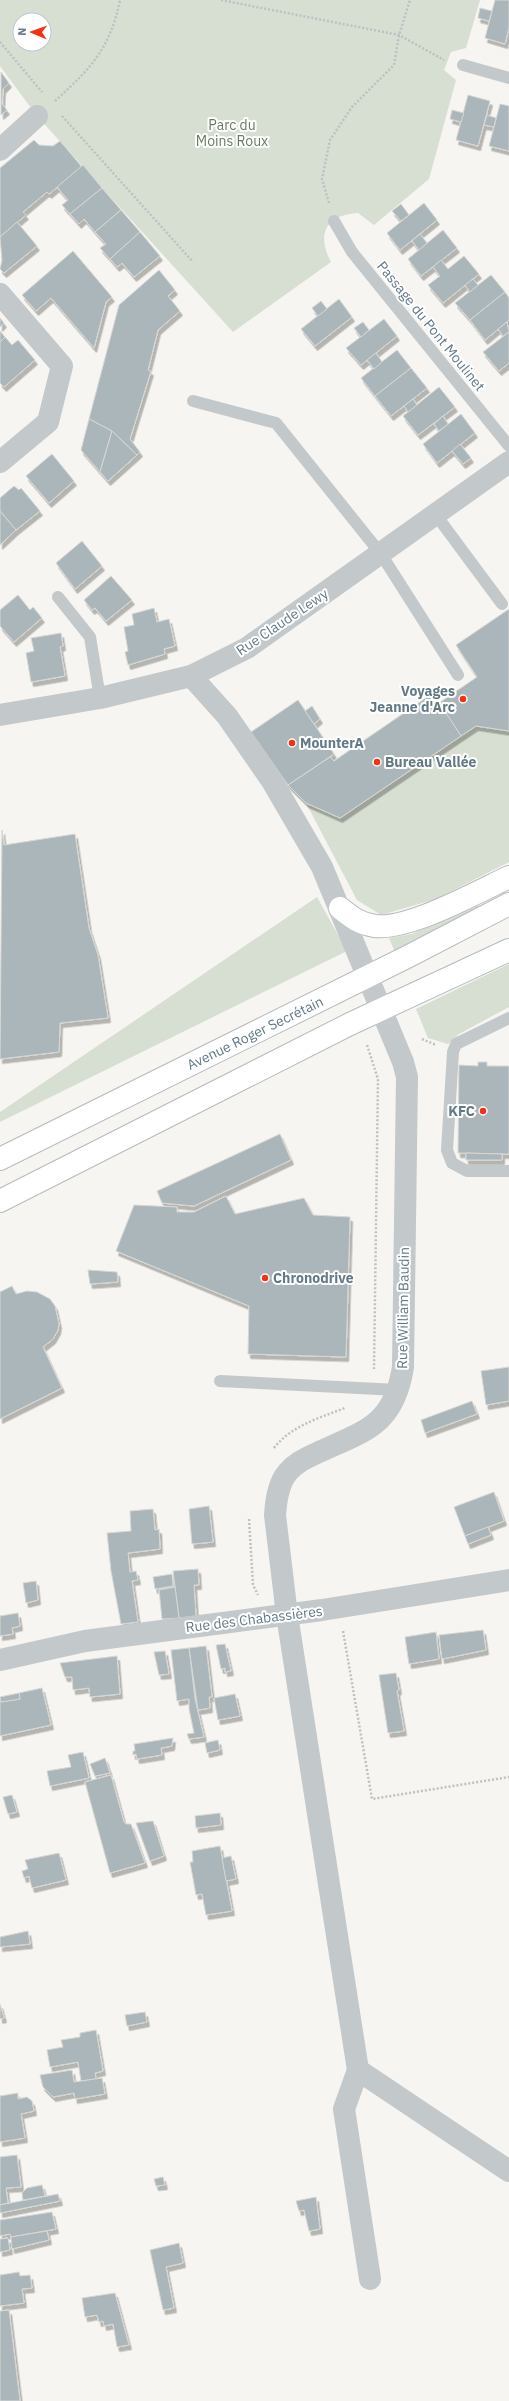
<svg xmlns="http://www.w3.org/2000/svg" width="509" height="2401" viewBox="0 0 509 2401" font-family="'IBM Plex Sans',sans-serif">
	<defs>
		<filter id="shadow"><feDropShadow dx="2.5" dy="4.5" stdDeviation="0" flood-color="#0004"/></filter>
	</defs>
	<rect width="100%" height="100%" fill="#f6f5f1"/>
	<g fill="#d7ded2" fill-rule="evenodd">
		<path d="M0,0H480L466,48L451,52L444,70L456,80L429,179L374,225L358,213C326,215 316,234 331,262L233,332L37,116L0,66ZM20,20H44V44H20Z"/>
		<polygon points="476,726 509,731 509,862 436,899 381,915 357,900 306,803 340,818"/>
		<polygon points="317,897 347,951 0,1122 0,1112"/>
		<polygon points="475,902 479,907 395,952 389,938 412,934"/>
		<polygon points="509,964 509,1007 459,1034 448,1044 428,1038 416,1009"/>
	</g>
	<g fill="#abb6ba" stroke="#d7d7d4" filter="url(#shadow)">
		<polygon points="495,0 509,0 509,27 505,44 485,38"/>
		<polygon points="480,8 492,11 489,21 478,18"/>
		<polygon points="1,72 9,83 3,89 2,104 7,110 1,115"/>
		<polygon points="468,95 490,101 478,146 456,140"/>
		<polygon points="500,104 509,106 509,151 489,146"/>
		<polygon points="452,110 464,113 461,122 450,119"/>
		<polygon points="487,115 496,118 494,127 484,125"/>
		<polygon points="34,140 39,145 53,146 60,141 82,167 49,194 47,192 23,212 26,215 0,237 0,168"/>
		<polygon points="83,165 102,188 70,214 62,205 68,200 57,187"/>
		<polygon points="102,188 121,210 95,232 84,219 79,224 70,214"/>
		<polygon points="424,203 437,220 400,250 387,233"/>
		<polygon points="401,204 409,215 401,221 392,211"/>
		<polygon points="121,210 140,232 110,259 100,248 106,244 95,232"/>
		<polygon points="17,222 37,246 4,273 0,269 2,260 0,237"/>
		<polygon points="443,230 457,248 421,276 408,259"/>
		<polygon points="140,232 160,256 134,277 122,263 117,267 110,259"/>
		<polygon points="420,234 427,243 419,250 412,241"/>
		<polygon points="73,251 112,297 106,302 94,348 51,298 36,311 22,295"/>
		<polygon points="464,256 479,274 443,303 428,285 440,276 433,267 441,260 448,269"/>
		<polygon points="159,270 175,290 168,296 180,311 158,330 148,370 151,371 130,439 140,452 137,455 112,431 89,419 119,305"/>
		<polygon points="491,275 505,292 470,320 455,303"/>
		<polygon points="473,279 478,285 470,292 465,285"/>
		<polygon points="505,292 509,298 509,320 485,340 470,320"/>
		<polygon points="339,299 352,317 315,346 301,329"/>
		<polygon points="321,301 327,309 318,316 312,308"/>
		<polygon points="0,318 4,323 0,327"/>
		<polygon points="384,319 397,336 361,365 346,348"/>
		<polygon points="363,322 369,330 361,337 354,328"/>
		<polygon points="507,322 509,332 503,336 498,329"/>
		<polygon points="0,331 5,337 0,342"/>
		<polygon points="509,332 509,363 499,371 483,352"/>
		<polygon points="5,337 12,345 18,340 35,360 4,387 0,383 0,342"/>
		<polygon points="397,350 411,368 375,396 361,378"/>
		<polygon points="376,353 382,362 374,369 367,360"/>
		<polygon points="411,368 427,388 391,416 375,396"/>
		<polygon points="439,387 455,407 418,435 403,416"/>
		<polygon points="413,399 417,405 408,412 404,406"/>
		<polygon points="461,414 475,433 437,463 423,444"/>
		<polygon points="443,416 448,424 439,431 434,424"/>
		<polygon points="89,419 112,431 100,472 81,450"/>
		<polygon points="112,431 137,455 108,481 100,472"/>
		<polygon points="460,444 471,458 463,464 452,451"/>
		<polygon points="52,454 74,481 49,503 26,476"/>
		<polygon points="14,486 19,490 21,488 40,511 16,530 0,511 0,498"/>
		<polygon points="0,511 16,530 0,545"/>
		<polygon points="82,541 102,566 75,589 56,563"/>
		<polygon points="111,576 132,600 106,621 95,608 92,610 84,600"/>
		<polygon points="18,595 30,610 33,607 42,618 14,642 0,626 0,610"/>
		<polygon points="154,608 157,622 169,619 175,646 164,649 165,654 128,665 125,652 128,651 124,627 134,625 132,614"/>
		<polygon points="509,609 509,731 476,726 461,736 439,703 477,677 456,645"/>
		<polygon points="61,633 63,646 60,647 65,676 31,682 26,653 34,651 31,638"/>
		<polygon points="433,693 461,736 340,818 306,803 288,785 330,757 334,761"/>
		<polygon points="298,700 334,754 288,785 251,732"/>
		<polygon points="312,706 320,719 314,724 305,711"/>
		<polygon points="2,830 4,845 75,834 89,928 98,955 108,1018 60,1023 59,1052 0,1059"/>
		<polygon points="478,1062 487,1062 487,1066 509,1066 509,1154 458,1153 459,1065 478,1066"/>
		<polygon points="280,1134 291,1160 194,1206 162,1203 157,1191"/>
		<polygon points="466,1153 502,1154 502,1160 466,1160"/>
		<polygon points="226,1196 235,1214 304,1198 313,1215 350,1217 346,1357 248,1354 249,1306 116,1251 134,1205 177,1207 177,1212 194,1212"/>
		<polygon points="88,1270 117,1272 118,1282 90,1284"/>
		<polygon points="12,1286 16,1294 27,1291 37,1292 50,1299 55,1306 59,1324 58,1330 53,1339 43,1347 62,1388 0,1419 0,1292"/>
		<polygon points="509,1367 509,1401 486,1405 481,1371"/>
		<polygon points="472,1401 477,1414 425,1433 421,1420"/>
		<polygon points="494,1492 504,1521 465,1536 454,1507"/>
		<polygon points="209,1506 213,1542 192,1544 189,1509"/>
		<polygon points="153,1509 155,1530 159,1529 160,1549 128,1553 130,1572 136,1571 138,1580 132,1581 138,1622 121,1624 111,1571 107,1533 131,1531 130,1511"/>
		<polygon points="488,1527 491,1535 468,1544 465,1536"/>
		<polygon points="198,1569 199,1585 194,1585 196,1616 179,1618 173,1571"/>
		<polygon points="172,1574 173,1586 155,1589 153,1577"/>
		<polygon points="36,1581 38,1600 26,1603 23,1583"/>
		<polygon points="175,1587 179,1618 162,1619 159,1590"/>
		<polygon points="18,1613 20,1626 12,1628 13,1634 0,1636 0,1616"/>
		<polygon points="483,1630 486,1650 442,1659 439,1635"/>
		<polygon points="436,1632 439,1659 409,1664 405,1637"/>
		<polygon points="225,1644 231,1671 225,1672 225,1668 221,1669 216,1645"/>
		<polygon points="206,1646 212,1697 209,1697 210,1708 198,1710 189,1648"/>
		<polygon points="189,1648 195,1699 204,1737 189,1739 187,1734 194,1733 189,1709 189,1699 177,1701 171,1650"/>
		<polygon points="165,1651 169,1674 159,1675 154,1652"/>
		<polygon points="117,1656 120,1694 90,1697 89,1688 73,1690 72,1677 65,1677 60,1663"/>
		<polygon points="396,1673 399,1690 397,1691 404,1731 388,1733 379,1675"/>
		<polygon points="42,1688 51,1725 0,1736 0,1697 1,1702 20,1699 19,1693"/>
		<polygon points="19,1693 20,1699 1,1702 0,1697"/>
		<polygon points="235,1694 240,1716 218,1720 214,1698"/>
		<polygon points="173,1738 172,1746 161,1748 162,1755 137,1759 136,1754 133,1755 133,1751 135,1751 134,1744"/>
		<polygon points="218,1740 220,1750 207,1753 205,1743"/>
		<polygon points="83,1752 89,1778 50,1786 47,1771 71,1767 68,1755"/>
		<polygon points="105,1758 110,1773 95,1776 90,1764"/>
		<polygon points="111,1775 124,1822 126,1824 131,1824 145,1863 110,1873 85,1782"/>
		<polygon points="12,1795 17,1812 8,1814 3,1797"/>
		<polygon points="220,1813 221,1825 196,1828 195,1816"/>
		<polygon points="153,1821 164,1856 150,1861 136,1823"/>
		<polygon points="220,1846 232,1911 206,1915 202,1894 196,1895 190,1862 193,1862 192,1851"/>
		<polygon points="59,1853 66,1880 32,1888 29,1876 24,1878 22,1871 28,1869 25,1860"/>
		<polygon points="231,1856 236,1879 226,1881 222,1858"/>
		<polygon points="28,1931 30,1944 0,1947 0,1937"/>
		<polygon points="0,2004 4,2018 0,2019"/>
		<polygon points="145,2012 147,2022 127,2026 125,2015"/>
		<polygon points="96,2030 103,2071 95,2073 96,2079 81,2081 78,2062 50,2067 47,2050 63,2047 61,2040 80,2037 80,2033"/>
		<polygon points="72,2070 74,2082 102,2078 105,2094 75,2099 74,2093 53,2097 43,2087 40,2075"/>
		<polygon points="18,2093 18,2099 27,2097 32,2101 34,2111 21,2114 25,2138 0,2142 0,2096"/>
		<polygon points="17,2155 21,2187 6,2188 8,2203 0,2205 0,2157"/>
		<polygon points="163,2177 165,2185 156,2186 154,2179"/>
		<polygon points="42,2185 45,2196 23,2200 22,2193 27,2188"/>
		<polygon points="58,2194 60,2201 0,2213 0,2205"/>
		<polygon points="316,2197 320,2229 309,2231 304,2210 299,2211 296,2201"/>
		<polygon points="52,2212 56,2229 11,2237 10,2234 0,2236 0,2220"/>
		<polygon points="47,2231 49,2240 12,2249 11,2237"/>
		<polygon points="8,2238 10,2250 0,2252 0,2239"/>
		<polygon points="179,2243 183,2263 166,2267 174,2308 163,2310 150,2250"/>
		<polygon points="19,2272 20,2276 30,2275 32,2288 22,2289 24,2303 0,2306 0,2275"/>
		<polygon points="115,2293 129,2345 117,2347 113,2324 104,2326 103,2321 99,2322 97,2315 85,2317 82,2298"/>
		<polygon points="9,2310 20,2401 0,2401 0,2311"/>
	</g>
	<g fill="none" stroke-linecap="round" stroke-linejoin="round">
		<g stroke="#b6bbbe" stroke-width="24">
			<g id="primary">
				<path d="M340,908C351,917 360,924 375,926C409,930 477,892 509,877"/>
				<polyline points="0,1159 409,956 509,904"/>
				<polyline points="0,1201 350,1024 509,950"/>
			</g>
		</g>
		<g stroke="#bec1c3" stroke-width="2.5" stroke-dasharray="2 2" stroke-linecap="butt">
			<polyline points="221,0 399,35 444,60"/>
			<polyline points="0,42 42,92"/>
			<path d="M55,101C91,68 110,49 120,0"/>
			<polyline points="62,116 193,262"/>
			<polyline points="329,203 322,179 330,140 352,107 394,65 399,35 410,0"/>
			<polyline points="422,1039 436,1045"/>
			<polyline points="367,1045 378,1079 374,1369"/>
			<path d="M274,1448C291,1426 319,1418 345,1408"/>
			<polyline points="249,1519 253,1585 258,1595"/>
			<polyline points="343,1631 372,1799 509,1777"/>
		</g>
		<g stroke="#c3c8cb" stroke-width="12">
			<polyline points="463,65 509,78"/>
			<polyline points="334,221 352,252 509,446"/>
			<polyline points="193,401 276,423 381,554 458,675"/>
			<polyline points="436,515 502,604"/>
			<polyline points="58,597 90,637 100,698"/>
			<polyline points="509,1018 456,1044 453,1052 447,1150 452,1163 467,1171 509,1171"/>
			<polyline points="220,1381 398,1390"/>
		</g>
		<g stroke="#c3c8cb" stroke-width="22">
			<polyline points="0,150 37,116"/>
			<polyline points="0,294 62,366 48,422 0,462"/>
			<path d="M191,676L227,716L272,781L322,867L403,1062L407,1077L403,1367C394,1425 365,1431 319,1452C307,1458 296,1462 288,1472C278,1483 276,1501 275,1515L287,1615L358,2070L509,2171"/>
			<polyline points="0,715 100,698 191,676 247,648 509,462"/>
			<polyline points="0,1660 85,1641 322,1610 509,1580"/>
			<polyline points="358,2070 344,2109 370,2279"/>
		</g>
		<use href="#primary" stroke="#fff" stroke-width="22"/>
	</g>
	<g fill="#f33214" stroke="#fff" stroke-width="1.5">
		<circle cx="463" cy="699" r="4"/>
		<circle cx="292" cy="743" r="4"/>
		<circle cx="377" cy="762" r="4"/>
		<circle cx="483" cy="1111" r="4"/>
		<circle cx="265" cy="1278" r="4"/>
	</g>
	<g text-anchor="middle" stroke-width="4" stroke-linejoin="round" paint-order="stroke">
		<g font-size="14" fill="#697c61" stroke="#fff">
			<text x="232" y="130">Parc du<tspan x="232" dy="16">Moins Roux</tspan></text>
		</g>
		<g font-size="14" fill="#627986" stroke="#fff">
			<text transform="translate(431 326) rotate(51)" y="5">Passage du Pont Moulinet</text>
			<text transform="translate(282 622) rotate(-34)" y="5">Rue Claude Lewy</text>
			<text transform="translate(255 1033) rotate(-26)" y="5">Avenue Roger Secrétain</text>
			<text transform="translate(403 1308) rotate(-89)" y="5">Rue William Baudin</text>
			<text transform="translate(254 1619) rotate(-7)" y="5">Rue des Chabassières</text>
		</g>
		<g font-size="14" font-weight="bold" fill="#627986" stroke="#fff" text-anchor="start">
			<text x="455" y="696" text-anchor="end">Voyages<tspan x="455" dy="16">Jeanne d'Arc</tspan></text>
			<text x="300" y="748">MounterA</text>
			<text x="385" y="767">Bureau Vallée</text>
			<text x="475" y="1116" text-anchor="end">KFC</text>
			<text x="273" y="1283">Chronodrive</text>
		</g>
	</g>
	<g transform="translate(32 32) rotate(272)"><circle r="19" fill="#ffffff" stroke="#c0c9cf"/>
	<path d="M0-3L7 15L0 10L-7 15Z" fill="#f33214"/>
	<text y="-6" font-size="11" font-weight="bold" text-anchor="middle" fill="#627986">N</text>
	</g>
</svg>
